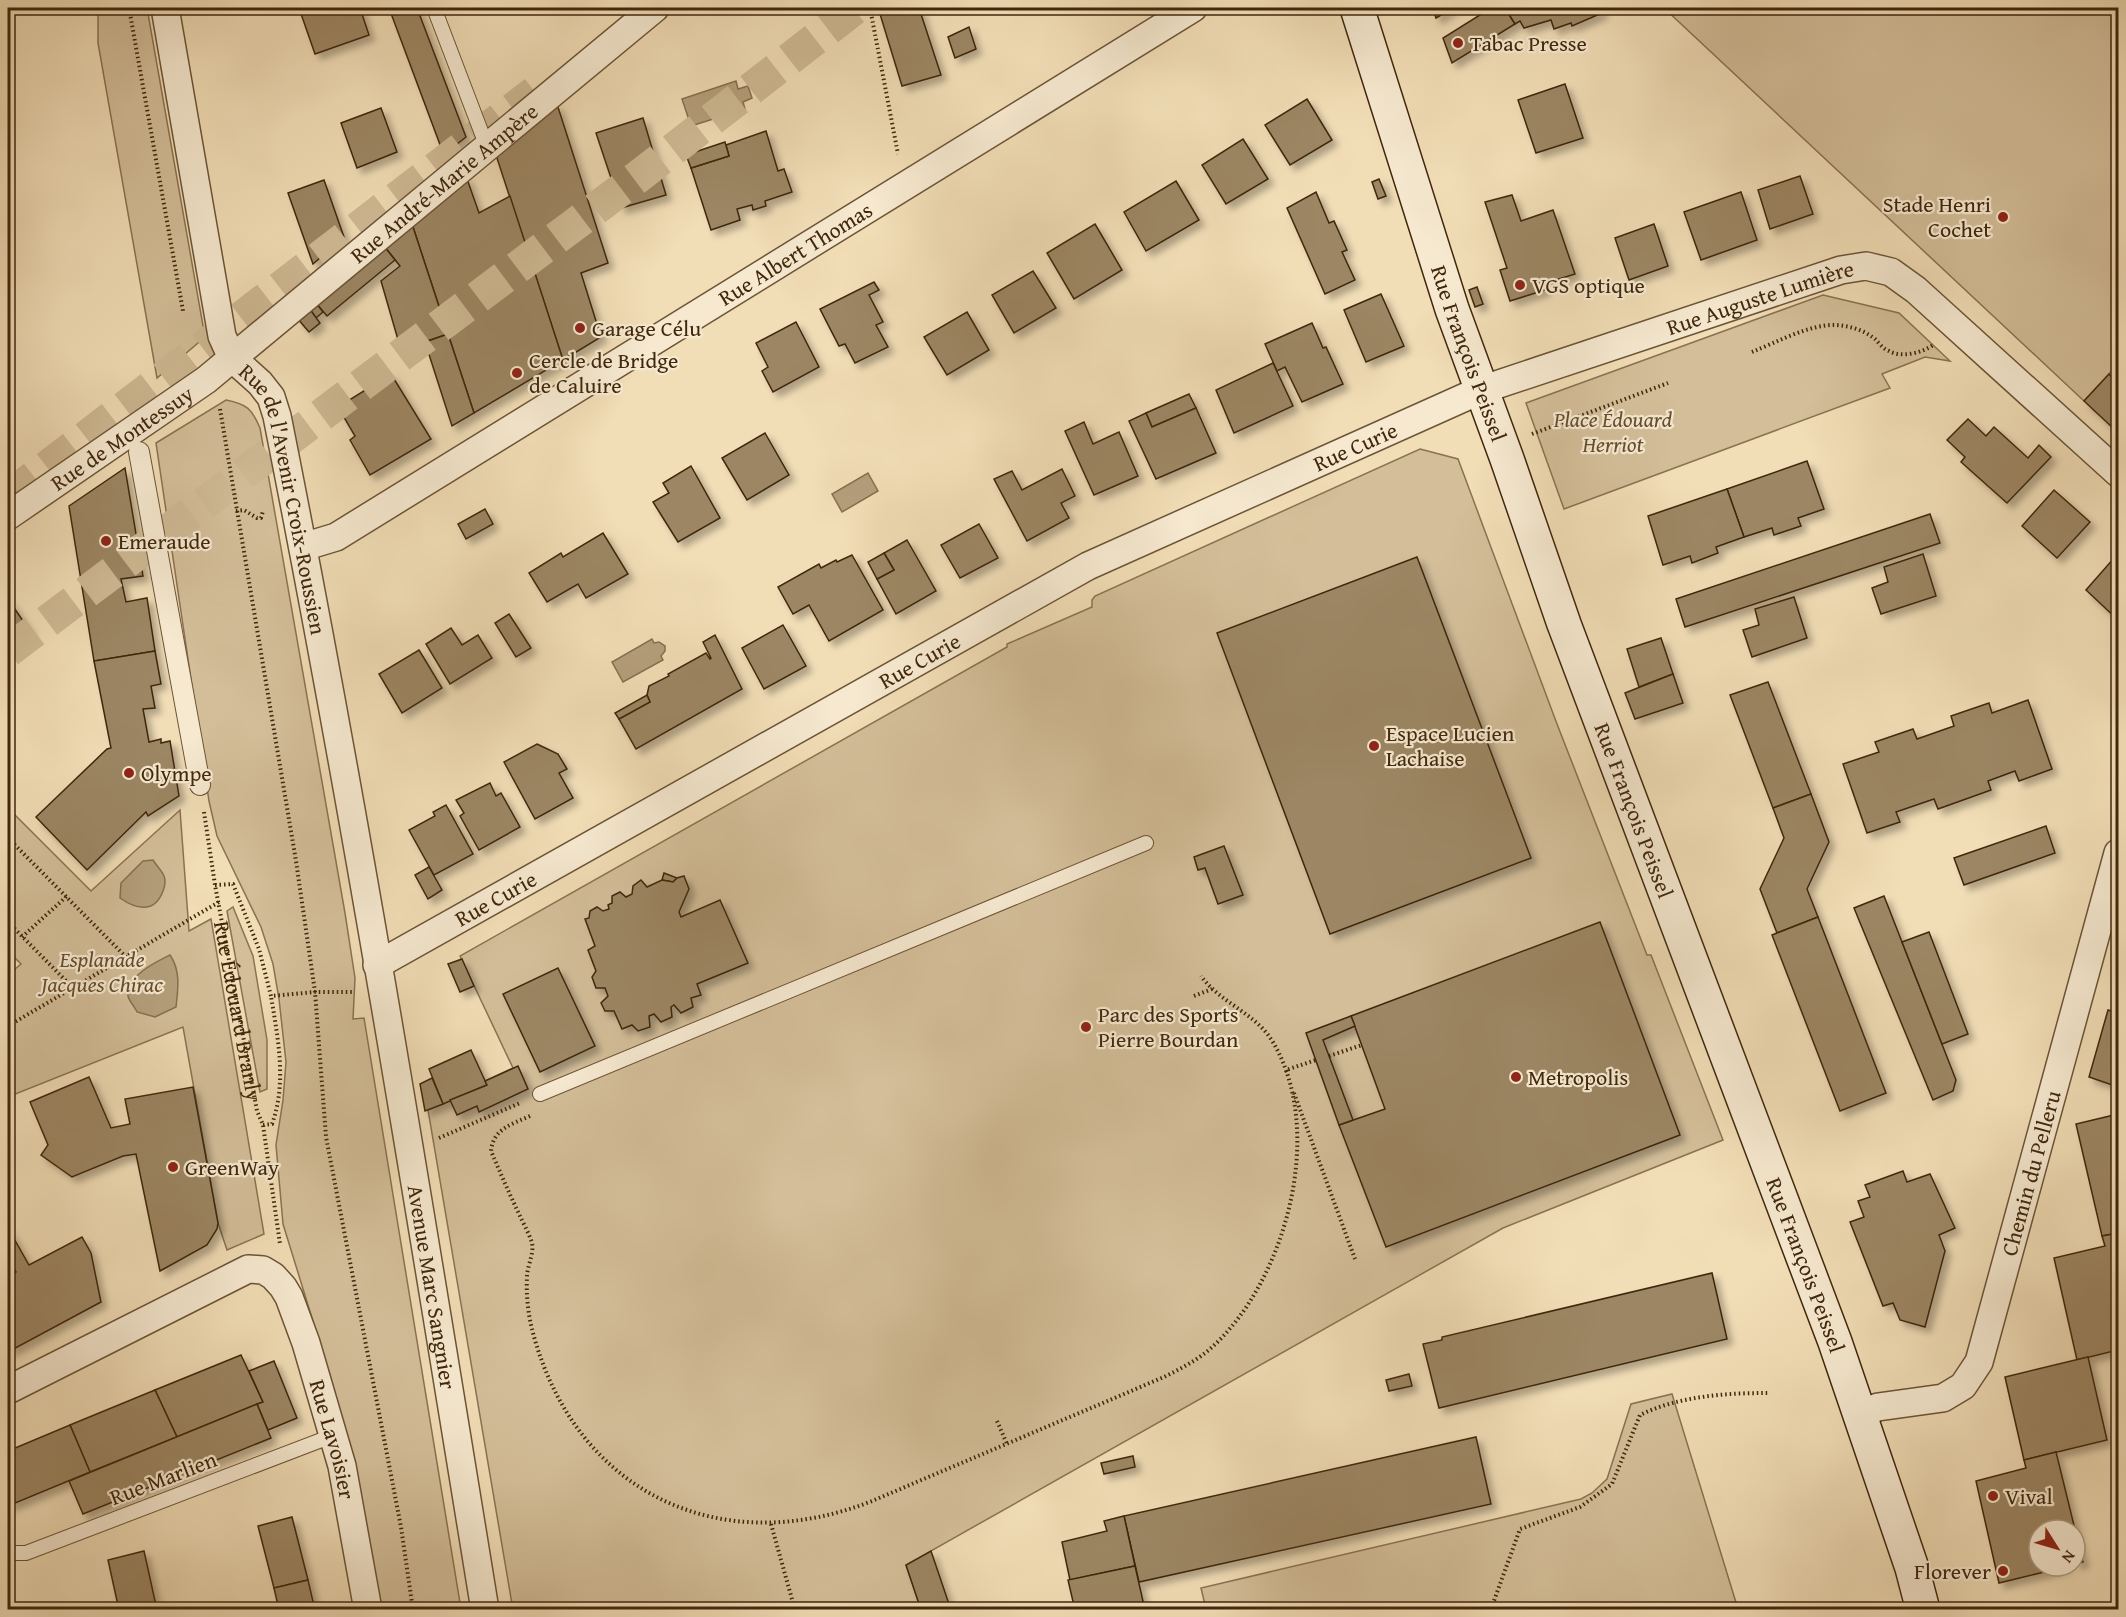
<svg xmlns="http://www.w3.org/2000/svg" width="2126" height="1617" viewBox="0 0 2126 1617" font-family="'Gentium Book Plus',serif">
	<defs>
		<filter id="shadow"><feDropShadow dx="5.5" dy="5.5" stdDeviation="3" flood-color="#0004"/></filter>
	</defs>
	<rect width="100%" height="100%" fill="#f1ddb6"/>
	<filter id="stains"><feTurbulence type="fractalNoise" baseFrequency=".00333" numOctaves="4"/><feColorMatrix values="0 0 0 0 .2 0 0 0 0 .09 0 0 0 0 .02 0 0 0 .5 -.17"/></filter>
	<radialGradient id="worn" r=".72"><stop offset=".6" stop-color="#630" stop-opacity="0"/><stop offset="1" stop-color="#630" stop-opacity=".3"/></radialGradient>
	<g fill="#d3be99" stroke="#8a7252" stroke-width="1.5">
		<polygon points="98,8 147,8 205,337 157,378 98,43"/>
		<polygon points="1664,8 2118,8 2118,364 2084,401"/>
		<polygon points="1823,295 1899,313 1950,361 1925,357 1882,374 1890,388 1564,509 1526,403"/>
		<path d="M226,400C247,404 252,409 260,428L345,913L355,978L353,1019L364,1018L461,1609H378L333,1386L283,1224L276,1145L283,1100L286,1062L279,999L273,964L261,927L217,836L209,801L156,443Z"/>
		<polygon points="1420,449 1458,459 1557,724 1647,955 1651,955 1723,1140 1503,1228 906,1565 921,1609 513,1610 428,1110 486,1085 485,1081 513,1068 460,956 1007,647 1007,644 1092,607 1092,600 1095,596"/>
		<polygon points="8,808 91,891 180,810 189,931 211,919 264,1234 227,1250 218,1223 183,1027 8,1097 8,975 21,964 8,951"/>
		<polygon points="233,907 253,956 267,1040 267,1089 260,1092 227,911"/>
		<polygon points="1672,1394 1738,1609 1206,1609 1201,1588 1581,1499 1592,1493 1607,1479 1631,1404"/>
	</g>
	<g fill="#b59f7c" stroke="#866f4f" stroke-width="1.5">
		<polygon points="736,81 738,89 748,86 752,98 743,102 745,109 691,126 682,99"/>
		<polygon points="868,473 878,491 842,512 832,494"/>
		<polygon points="652,639 654,643 659,642 665,646 665,651 661,656 663,660 623,682 612,662"/>
		<path d="M153,860C156,865 162,871 164,876C166,881 165,886 163,891C155,913 137,910 120,898L121,883L143,861Z"/>
		<path d="M170,955C181,971 178,989 176,1007L155,1017L137,1012C135,1007 129,1001 128,996C126,976 156,962 170,955Z"/>
	</g>
	<g fill="#9c8664" stroke="#40270c" stroke-width="1.5" filter="url(#shadow)">
		<polygon points="299,8 360,8 369,35 315,54"/>
		<polygon points="389,8 417,8 466,137 447,152 442,150"/>
		<polygon points="900,8 919,8 941,75 902,86 880,14"/>
		<polygon points="1433,8 1453,8 1436,18"/>
		<polygon points="1491,8 1505,8 1515,24 1452,63 1443,38"/>
		<polygon points="1505,8 1601,8 1602,13 1572,26 1571,23 1554,29 1551,20 1524,28 1520,21 1515,24"/>
		<polygon points="969,27 976,49 955,58 948,37"/>
		<polygon points="1565,84 1583,138 1536,153 1518,100"/>
		<polygon points="1307,99 1332,140 1290,165 1265,125"/>
		<polygon points="557,104 608,263 581,273 601,337 563,360 495,152"/>
		<polygon points="381,108 397,152 357,168 341,123"/>
		<polygon points="643,118 666,195 621,208 596,133"/>
		<polygon points="766,131 778,171 784,169 792,192 765,201 766,206 753,210 752,205 737,209 740,220 711,230 691,168 729,156 726,145"/>
		<polygon points="1243,139 1268,179 1226,204 1202,165"/>
		<polygon points="725,142 729,156 691,168 686,155"/>
		<polygon points="466,176 479,213 510,196 563,360 474,413 412,224"/>
		<polygon points="1800,176 1813,214 1770,229 1758,190"/>
		<polygon points="1379,179 1386,196 1378,199 1372,182"/>
		<polygon points="324,180 344,237 313,264 288,193"/>
		<polygon points="1176,181 1199,220 1146,251 1124,212"/>
		<polygon points="1316,192 1329,223 1334,221 1347,250 1342,252 1355,280 1325,294 1287,208"/>
		<polygon points="1741,192 1757,240 1701,260 1684,212"/>
		<polygon points="1512,195 1521,221 1553,210 1575,274 1543,284 1545,290 1510,301 1500,270 1507,268 1485,202"/>
		<polygon points="412,224 448,334 401,350 381,281 400,266 384,246"/>
		<polygon points="1095,224 1122,270 1074,299 1047,253"/>
		<polygon points="1654,224 1668,266 1629,280 1615,238"/>
		<polygon points="384,246 395,260 327,316 316,303"/>
		<polygon points="1033,271 1056,308 1014,333 992,295"/>
		<polygon points="874,282 879,290 869,295 883,322 876,325 888,347 855,363 845,344 839,346 820,309"/>
		<polygon points="1477,287 1483,304 1475,307 1469,290"/>
		<polygon points="1381,294 1404,346 1366,362 1344,310"/>
		<polygon points="316,303 323,312 316,318 309,308"/>
		<polygon points="309,308 320,323 309,332 297,318"/>
		<polygon points="967,312 989,350 947,375 924,337"/>
		<polygon points="796,322 819,367 773,392 762,371 768,367 756,343"/>
		<polygon points="1312,323 1323,348 1326,347 1343,384 1302,402 1285,367 1277,371 1265,344"/>
		<polygon points="448,334 474,413 452,426 425,342"/>
		<polygon points="1273,363 1293,406 1234,433 1216,390"/>
		<polygon points="391,374 431,439 370,475 350,440 355,436 338,407"/>
		<polygon points="2109,374 2118,384 2118,424 2114,429 2084,401"/>
		<polygon points="1189,394 1196,408 1152,427 1146,413"/>
		<polygon points="1196,408 1216,453 1156,479 1129,421 1146,413 1152,427"/>
		<polygon points="1968,419 1986,436 1994,427 2028,458 2039,445 2051,457 2007,503 1961,462 1965,457 1947,440"/>
		<polygon points="1084,422 1093,444 1119,432 1138,476 1094,495 1065,431"/>
		<polygon points="765,433 789,475 747,500 722,458"/>
		<polygon points="1807,461 1824,509 1798,518 1801,526 1774,535 1772,528 1744,537 1727,489"/>
		<polygon points="691,466 720,518 678,542 653,502 669,493 663,483"/>
		<polygon points="125,468 143,576 121,579 126,602 147,598 155,651 94,661 69,506"/>
		<polygon points="1062,469 1075,496 1061,503 1069,518 1027,541 994,479 1012,471 1022,490"/>
		<polygon points="1727,489 1744,537 1716,547 1718,553 1692,563 1690,556 1663,565 1648,516"/>
		<polygon points="2054,490 2090,522 2057,558 2022,526"/>
		<polygon points="485,509 493,524 466,539 458,524"/>
		<polygon points="1930,514 1940,543 1685,627 1676,599"/>
		<polygon points="979,524 998,558 960,578 941,545"/>
		<polygon points="603,533 628,574 586,598 578,584 547,602 529,573 561,553 563,557"/>
		<polygon points="907,540 936,591 896,614 877,579 894,570 884,553"/>
		<polygon points="884,553 894,570 877,579 868,562"/>
		<polygon points="1923,554 1936,596 1881,614 1872,588 1888,582 1884,567"/>
		<polygon points="852,555 883,610 829,641 809,605 793,614 778,587 819,564 821,568 836,560 837,562"/>
		<polygon points="1417,557 1531,858 1330,934 1217,633"/>
		<polygon points="2114,558 2118,562 2118,620 2086,590"/>
		<polygon points="1794,597 1807,638 1752,657 1743,630 1759,625 1755,609"/>
		<polygon points="8,599 30,631 8,647"/>
		<polygon points="509,614 531,648 516,657 495,623"/>
		<polygon points="783,625 806,666 764,689 742,648"/>
		<polygon points="451,628 462,645 478,635 492,658 450,684 426,644"/>
		<polygon points="715,635 742,689 636,749 619,719 650,702 647,695 649,686 669,676 668,674 706,653 710,659 711,658 703,642"/>
		<polygon points="1661,638 1673,674 1639,687 1627,649"/>
		<polygon points="419,650 442,688 402,713 379,674"/>
		<polygon points="155,651 161,684 151,686 155,708 143,709 149,742 161,739 161,743 170,741 179,796 148,816 146,812 87,870 36,817 107,749 111,748 94,661"/>
		<polygon points="1673,674 1683,703 1635,719 1625,693"/>
		<polygon points="1768,682 1811,794 1773,808 1730,695"/>
		<polygon points="647,695 650,702 619,719 615,713"/>
		<polygon points="2028,700 2052,769 2019,781 2015,771 1988,781 1991,790 1938,809 1934,799 1896,812 1900,822 1867,833 1843,764 1879,752 1875,742 1913,729 1917,739 1954,726 1951,716 1989,703 1992,713"/>
		<polygon points="537,744 558,754 567,769 559,773 573,798 535,819 504,762"/>
		<polygon points="490,783 496,796 501,793 520,827 479,850 460,816 464,813 456,800"/>
		<polygon points="1811,794 1829,842 1807,889 1818,917 1777,933 1760,889 1784,838 1773,808"/>
		<polygon points="446,805 473,854 434,875 409,830 435,816 433,812"/>
		<polygon points="2046,826 2055,853 1964,885 1954,858"/>
		<polygon points="1224,846 1243,895 1218,904 1205,868 1198,870 1194,857"/>
		<polygon points="429,867 442,890 428,899 415,875"/>
		<polygon points="664,873 677,878 673,882 662,880"/>
		<polygon points="684,876 689,889 679,912 681,917 720,900 748,963 697,984 701,995 691,998 693,1007 681,1013 674,1005 671,1007 672,1017 661,1022 654,1014 649,1016 650,1027 638,1031 632,1025 622,1029 614,1011 605,1011 601,1003 608,996 605,988 596,988 592,977 596,971 588,950 595,946 585,919 589,918 590,911 597,907 603,911 609,909 608,905 612,903 612,896 620,892 626,897 632,894 633,886 641,880 647,887 662,880 673,882 677,878"/>
		<polygon points="1884,896 1956,1080 1953,1091 1933,1100 1854,908"/>
		<polygon points="1818,917 1886,1093 1840,1111 1772,935"/>
		<polygon points="1600,922 1680,1135 1386,1247 1339,1125 1385,1109 1351,1016"/>
		<polygon points="1929,932 1968,1034 1942,1044 1902,942"/>
		<polygon points="462,959 474,986 460,992 448,964"/>
		<polygon points="558,968 595,1046 540,1072 503,994"/>
		<polygon points="2108,1010 2118,1013 2118,1087 2089,1077"/>
		<polygon points="1351,1016 1355,1026 1323,1040 1353,1120 1339,1125 1306,1033"/>
		<polygon points="471,1050 487,1085 443,1104 429,1069"/>
		<polygon points="518,1066 528,1089 479,1112 477,1106 457,1115 450,1100 487,1085 485,1081"/>
		<polygon points="89,1077 111,1128 130,1124 125,1099 193,1087 218,1223 217,1229 207,1245 160,1271 136,1154 123,1156 72,1177 41,1155 48,1145 30,1102"/>
		<polygon points="432,1078 443,1104 425,1111 420,1084"/>
		<polygon points="2118,1114 2118,1233 2102,1236 2076,1124"/>
		<polygon points="1903,1171 1907,1182 1930,1174 1955,1228 1939,1235 1945,1251 1925,1327 1900,1320 1893,1303 1883,1306 1850,1222 1864,1217 1858,1201 1870,1197 1865,1185"/>
		<polygon points="8,1228 29,1265 82,1237 91,1253 101,1302 8,1352 8,1277 16,1272 8,1256"/>
		<polygon points="2118,1233 2118,1350 2077,1360 2054,1258 2105,1246 2102,1236"/>
		<polygon points="1712,1273 1727,1339 1439,1408 1423,1344 1442,1340 1442,1337"/>
		<polygon points="241,1355 263,1402 177,1437 155,1390"/>
		<polygon points="2088,1357 2107,1440 2024,1460 2005,1377"/>
		<polygon points="274,1361 297,1418 268,1430 257,1404 263,1402 249,1371"/>
		<polygon points="1409,1374 1412,1386 1389,1391 1386,1380"/>
		<polygon points="155,1390 177,1437 90,1472 70,1425"/>
		<polygon points="257,1404 271,1438 83,1514 69,1481"/>
		<polygon points="70,1425 90,1472 8,1506 8,1451"/>
		<polygon points="1476,1437 1491,1504 1139,1582 1124,1516"/>
		<polygon points="2056,1452 2083,1562 2075,1564 2075,1530 2039,1530 2039,1566 2069,1566 1999,1583 1976,1481 2026,1468 2024,1460"/>
		<polygon points="1133,1456 1135,1467 1104,1474 1101,1463"/>
		<polygon points="1124,1516 1135,1566 1070,1580 1062,1542 1107,1531 1104,1521"/>
		<polygon points="292,1517 308,1580 274,1588 258,1526"/>
		<polygon points="144,1551 157,1610 119,1610 108,1560"/>
		<polygon points="931,1551 951,1610 921,1610 906,1565"/>
		<polygon points="1135,1566 1145,1610 1075,1610 1068,1580"/>
		<polygon points="308,1580 315,1610 279,1610 274,1588"/>
	</g>
	<g fill="none" stroke-linecap="round" stroke-linejoin="round">
		<g stroke="#ceb994" stroke-width="33" stroke-dasharray="33 16" stroke-linecap="butt">
			<polyline points="8,497 535,92"/>
			<polyline points="8,651 639,176 855,8"/>
		</g>
		<g stroke="#6c5436" stroke-width="16">
			<g id="service">
				<polyline points="434,8 487,147"/>
				<polyline points="540,1094 1146,843"/>
				<polyline points="8,1553 26,1553 332,1436"/>
			</g>
		</g>
		<g stroke="#6c5436" stroke-width="22">
			<polyline id="pedestrian" points="139,452 200,785"/>
		</g>
		<g stroke="#6c5436" stroke-width="30">
			<g id="minor">
				<path id="s2" d="M165,8L222,336L232,358L260,383L271,397L277,416C356,812 420,1211 485,1610"/>
				<path id="s3" d="M8,516L206,380L655,8"/>
				<path id="s4" d="M303,547L336,537L1193,8"/>
				<path id="s5" d="M377,965L1088,566L1481,390L1841,270L1866,266L1891,272L1916,290L2118,473"/>
				<path id="s6" d="M8,1390L248,1269L263,1270L273,1276L283,1287L289,1297L306,1343L342,1466L368,1610"/>
				<path id="s7" d="M1860,1414L1878,1407L1943,1398L1963,1386L1979,1362L2118,853"/>
			</g>
		</g>
		<g stroke="#40270c" stroke-width="36">
			<g id="secondary">
				<path id="s8" d="M1357,8L1452,309L1507,459L1564,624L1835,1342L1912,1568L1923,1610"/>
			</g>
		</g>
		<g stroke="#40270c" stroke-width="4" stroke-dasharray="1.5 3" stroke-linecap="butt">
			<polyline points="129,8 183,311"/>
			<polyline points="870,8 898,154"/>
			<path d="M1752,352C1777,342 1810,324 1836,325C1850,326 1864,330 1875,339C1879,343 1883,349 1889,351C1901,358 1922,353 1933,345"/>
			<polyline points="220,409 296,861 315,992 326,1137 401,1527 413,1610"/>
			<polyline points="1532,434 1668,383"/>
			<polyline points="236,511 244,510 257,518 261,518 263,511"/>
			<path id="s1" d="M204,812L215,885L257,1111L263,1125L280,1244"/>
			<polyline points="8,838 126,957"/>
			<polyline points="215,885 233,884 259,949 271,996 315,992 353,992"/>
			<polyline points="8,922 72,987"/>
			<polyline points="22,937 67,896"/>
			<polyline points="1194,996 1212,989"/>
			<polyline points="8,1026 219,902"/>
			<polyline points="1329,1056 1362,1045"/>
			<polyline points="1287,1072 1286,1070 1316,1060"/>
			<polyline points="1294,1093 1355,1259"/>
			<path d="M530,1116C512,1124 493,1129 491,1151C500,1172 509,1193 519,1214C523,1223 529,1233 532,1243C534,1253 528,1265 527,1275C526,1294 528,1315 533,1333C576,1493 720,1561 872,1501L1164,1377C1180,1369 1196,1361 1210,1349C1285,1283 1326,1134 1274,1044C1257,1013 1221,1004 1201,976"/>
			<path d="M263,1125L272,1124C287,1083 278,1039 271,996"/>
			<polyline points="439,1138 520,1103"/>
			<polyline points="997,1421 1007,1444"/>
			<polyline points="771,1524 795,1610"/>
			<path d="M1491,1609L1520,1529L1580,1507L1612,1484L1640,1415C1679,1396 1726,1393 1768,1393"/>
		</g>
		<use href="#service" stroke="#f6e9d0" stroke-width="14"/>
		<use href="#pedestrian" stroke="#f6e9d0" stroke-width="20"/>
		<use href="#minor" stroke="#f6e9d0" stroke-width="27"/>
		<use href="#secondary" stroke="#f6e9d0" stroke-width="33"/>
	</g>
	<g fill="#8f2418" stroke="#f6e9d0" stroke-width="2">
		<circle cx="1458" cy="43" r="6"/>
		<circle cx="2003" cy="217" r="6"/>
		<circle cx="1520" cy="285" r="6"/>
		<circle cx="580" cy="328" r="6"/>
		<circle cx="517" cy="373" r="6"/>
		<circle cx="106" cy="541" r="6"/>
		<circle cx="1374" cy="746" r="6"/>
		<circle cx="129" cy="773" r="6"/>
		<circle cx="1086" cy="1027" r="6"/>
		<circle cx="1516" cy="1077" r="6"/>
		<circle cx="173" cy="1167" r="6"/>
		<circle cx="1993" cy="1496" r="6"/>
		<circle cx="2003" cy="1571" r="6"/>
	</g>
	<g text-anchor="middle" stroke-width="4.5" stroke-linejoin="round" paint-order="stroke">
		<g font-size="22" fill="#40270c" stroke="#f6e9d0" text-anchor="start">
			<text x="1470" y="51">Tabac Presse</text>
			<text x="1991" y="212" text-anchor="end">Stade Henri<tspan x="1991" dy="25">Cochet</tspan></text>
			<text x="1532" y="293">VGS optique</text>
			<text x="592" y="336">Garage Célu</text>
			<text x="529" y="368">Cercle de Bridge<tspan x="529" dy="25">de Caluire</tspan></text>
			<text x="118" y="549">Emeraude</text>
			<text x="1386" y="741">Espace Lucien<tspan x="1386" dy="25">Lachaise</tspan></text>
			<text x="141" y="781">Olympe</text>
			<text x="1098" y="1022">Parc des Sports<tspan x="1098" dy="25">Pierre Bourdan</tspan></text>
			<text x="1528" y="1085">Metropolis</text>
			<text x="185" y="1175">GreenWay</text>
			<text x="2005" y="1504">Vival</text>
			<text x="1991" y="1579" text-anchor="end">Florever</text>
		</g>
		<g font-size="22" fill="#40270c" stroke="#f6e9d0">
			<text dy="8" stroke="none"><textPath href="#s3" startOffset="549">Rue André-Marie Ampère</textPath></text>
			<text dy="8" stroke="none"><textPath href="#s4" startOffset="574">Rue Albert Thomas</textPath></text>
			<text dy="8" stroke="none"><textPath href="#s5" startOffset="1540">Rue Auguste Lumière</textPath></text>
			<text dy="8" stroke="none"><textPath href="#s8" startOffset="363">Rue François Peissel</textPath></text>
			<text dy="8" stroke="none"><textPath href="#s3" startOffset="138">Rue de Montessuy</textPath></text>
			<text dy="8" stroke="none"><textPath href="#s5" startOffset="1108">Rue Curie</textPath></text>
			<text dy="8" stroke="none"><textPath href="#s2" startOffset="513">Rue de l'Avenir Croix-Roussien</textPath></text>
			<text dy="8" stroke="none"><textPath href="#s5" startOffset="622">Rue Curie</textPath></text>
			<text dy="8" stroke="none"><textPath href="#s8" startOffset="849">Rue François Peissel</textPath></text>
			<text dy="8" stroke="none"><textPath href="#s5" startOffset="136">Rue Curie</textPath></text>
			<text dy="8" stroke="none"><textPath href="#s1" startOffset="202">Rue Édouard Branly</textPath></text>
			<text dy="8" stroke="none"><textPath href="#s7" startOffset="333">Chemin du Pelleru</textPath></text>
			<text dy="8" stroke="none"><textPath href="#s8" startOffset="1335">Rue François Peissel</textPath></text>
			<text dy="8" stroke="none"><textPath href="#s2" startOffset="1317">Avenue Marc Sangnier</textPath></text>
			<text dy="8" stroke="none"><textPath href="#s6" startOffset="471">Rue Lavoisier</textPath></text>
			<text transform="translate(163 1478) rotate(-21)" y="8">Rue Marlien</text>
		</g>
		<g font-size="22" font-style="italic" fill="#654d2f" stroke="#f6e9d0">
			<text x="1613" y="427">Place Édouard<tspan x="1613" dy="25">Herriot</tspan></text>
			<text x="102" y="967">Esplanade<tspan x="102" dy="25">Jacques Chirac</tspan></text>
		</g>
	</g>
	<rect width="2126" height="1617" fill="none" stroke="#f1ddb6" stroke-width="30"/>
	<rect x="9" y="9" width="2108" height="1599" fill="none" stroke="#40270c" stroke-width="3"/>
	<rect x="15" y="15" width="2096" height="1587" fill="none" stroke="#40270c" stroke-width="1.5"/>
	<g transform="translate(2057 1548) rotate(127)"><circle r="28" fill="#f6e9d0" stroke="#ad9b82" stroke-width="1.5"/>
	<path d="M0-4.5L10 22L0 15L-10 22Z" fill="#8f2418"/>
	<text y="-9" font-size="16" font-weight="bold" text-anchor="middle" fill="#40270c">N</text>
	</g>
	<rect width="100%" height="100%" filter="url(#stains)"/>
	<rect width="100%" height="100%" fill="url(#worn)"/>
</svg>
